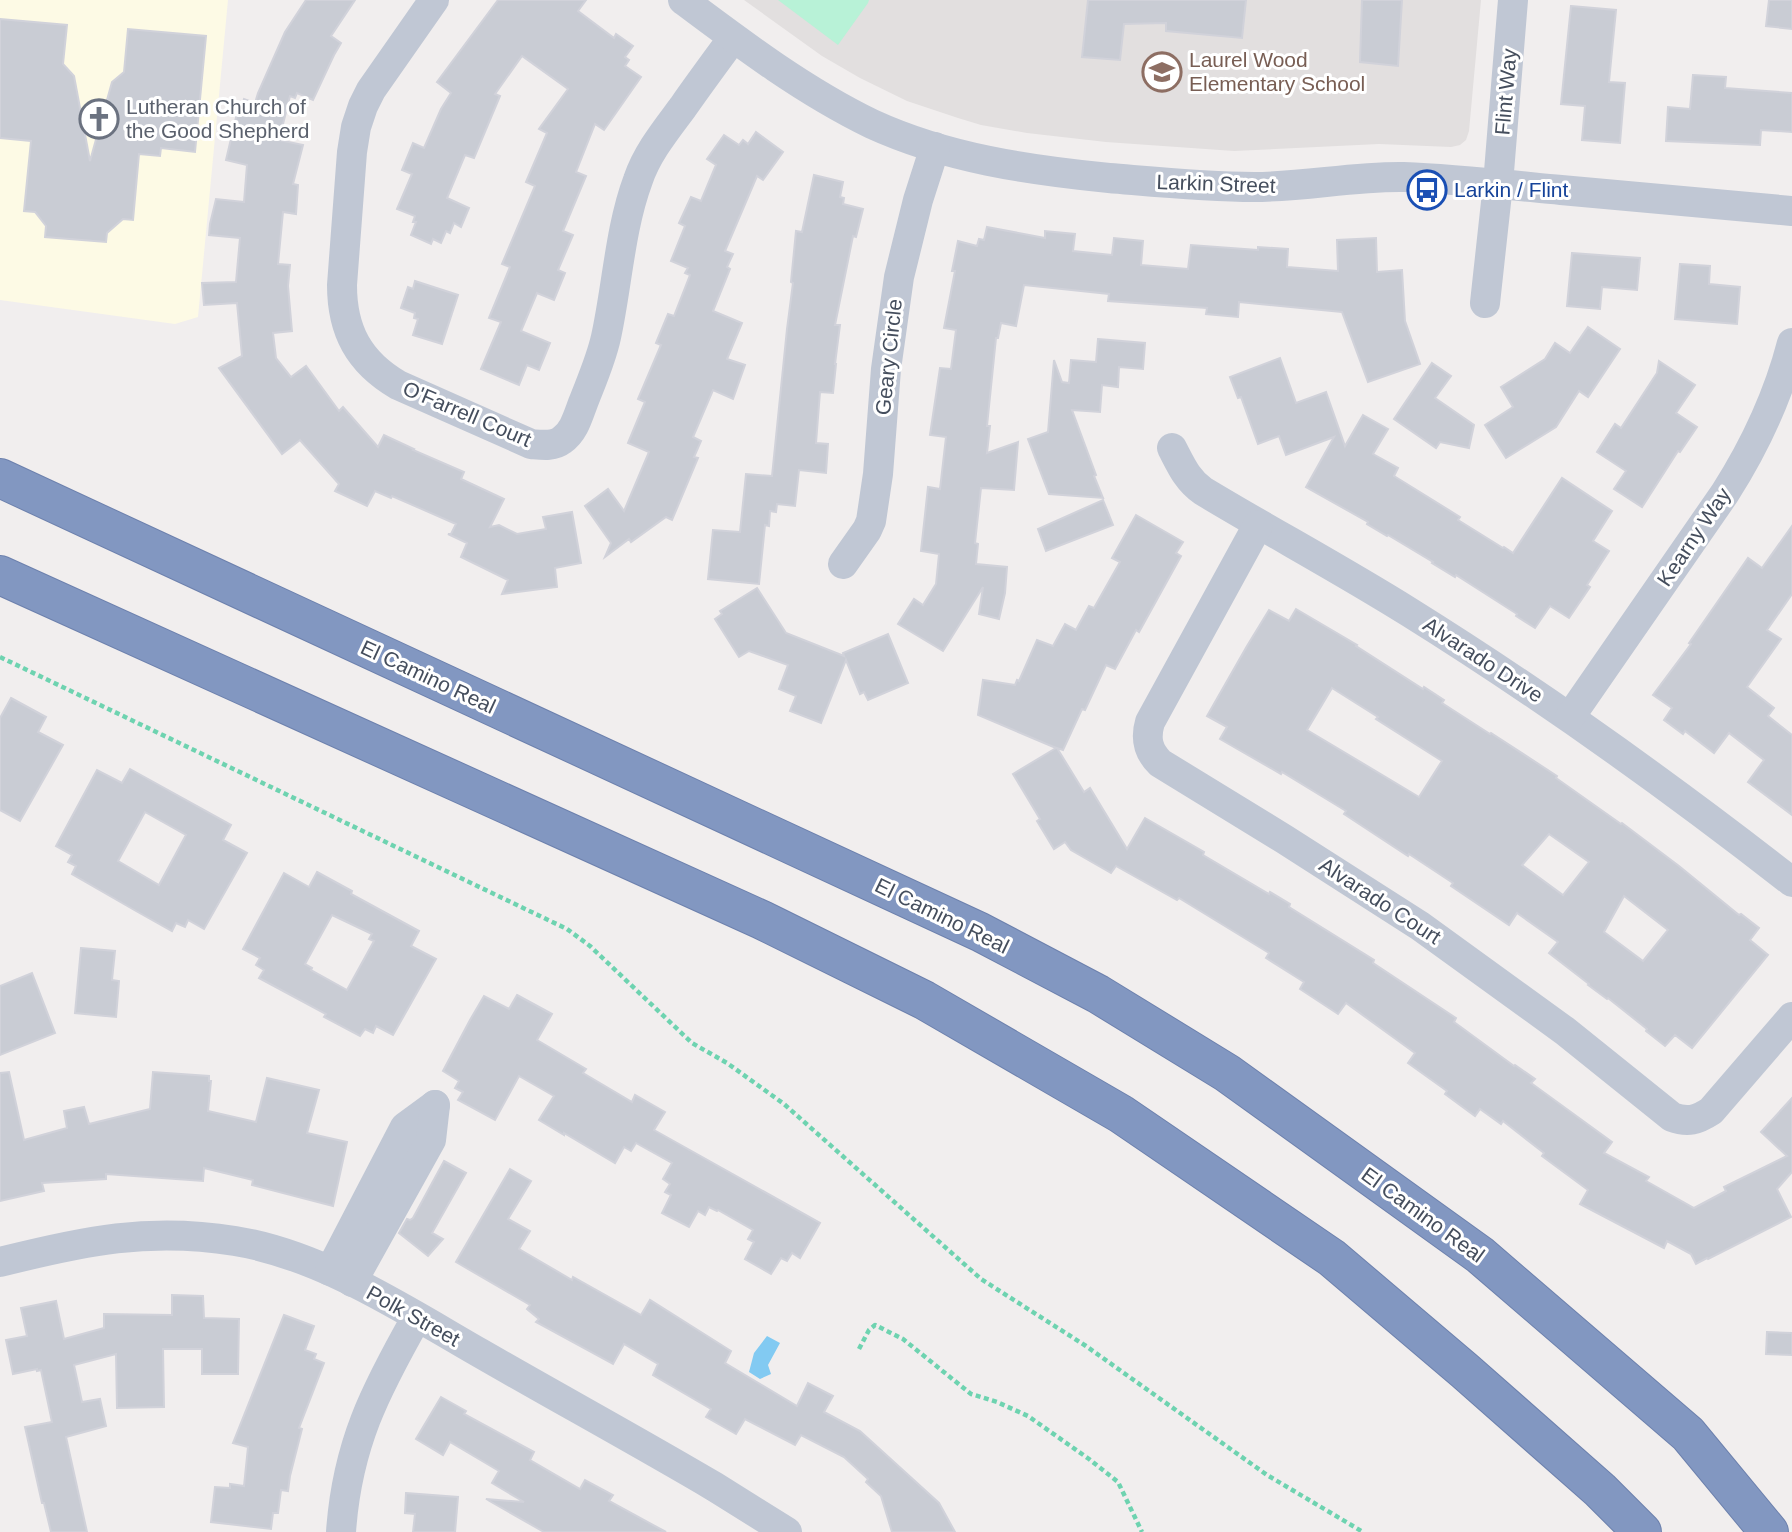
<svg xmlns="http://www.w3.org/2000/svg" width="1792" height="1532" viewBox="0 0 1792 1532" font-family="Arial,sans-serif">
	<rect width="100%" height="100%" fill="#f1eeee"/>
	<polygon fill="#fdfae5" points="0,0 228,0 198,317 175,324 0,300"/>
	<polygon fill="#e2dfdf" points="744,0 1481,0 1469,131 1466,140 1460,145 1451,147 1379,144 1234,151 1106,142 1027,133 981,125 958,118 907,101 860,78 822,56"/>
	<polygon fill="#b8f2d7" points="778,0 869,0 868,3 838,45"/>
	<polygon fill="#82caf2" points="767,1336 780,1343 768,1365 771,1374 760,1379 749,1372 754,1353"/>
	<g fill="#c9ccd4" stroke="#d1d2da" stroke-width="2" fill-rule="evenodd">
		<polygon points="306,0 355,0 331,36 341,43 334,55 313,100 297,93 295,98 290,96 279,140 303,145 293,184 298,185 296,214 283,212 278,264 290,265 288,286 292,331 273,333 276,358 291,377 306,366 339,411 343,407 378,447 384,435 414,449 413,450 464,472 461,479 504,499 490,527 499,525 517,534 546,529 543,517 572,512 581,563 555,568 557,587 502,594 508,580 461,557 467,543 448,534 451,534 456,524 392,496 391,498 375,491 367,506 335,491 339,484 300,440 282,454 219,368 242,356 237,303 204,305 202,283 236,282 240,238 209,235 210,224 216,199 244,202 247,165 226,160 238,109 241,110 244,99 255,103 258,93 285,32"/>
		<polygon points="498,0 586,0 578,11 614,38 616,34 633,46 625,57 629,60 625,66 641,77 604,130 595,124 576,172 586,176 563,231 573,235 558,270 565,273 554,300 537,293 521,331 550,343 539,370 527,365 519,385 481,369 501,322 489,318 510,267 502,264 535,186 526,182 547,133 539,129 568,89 522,56 495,94 500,96 474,158 465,155 447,198 469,208 461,227 454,223 450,233 446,231 441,243 433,239 431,244 411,235 416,222 413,222 415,216 397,209 412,174 402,170 413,143 424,148 441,109 451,93 437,82"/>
		<polygon points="1088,0 1246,0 1242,38 1166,31 1166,23 1124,24 1120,60 1082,57"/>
		<polygon points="1362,0 1402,0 1398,66 1360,62"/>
		<polygon points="1769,0 1792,0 1792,29 1766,26"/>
		<polygon points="1571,6 1616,10 1609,82 1625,83 1620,143 1582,140 1585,106 1561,104"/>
		<polygon points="0,19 67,25 63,64 74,76 90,161 112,82 124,72 128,29 206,36 195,152 161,148 160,156 139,154 133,220 123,219 107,233 106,242 45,237 46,226 35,212 24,211 31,141 0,138"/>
		<polygon points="1693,75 1726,77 1725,88 1792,93 1792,132 1761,130 1760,145 1666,141 1668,107 1690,109"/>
		<polygon points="756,132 783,152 763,180 757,176 725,251 733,254 727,267 730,269 713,311 742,323 727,359 745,365 733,399 713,390 693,437 701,441 694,457 698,458 672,520 666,517 631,542 629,539 605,557 611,543 585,506 608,489 624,511 649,452 628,443 645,402 638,399 661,345 656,343 668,314 674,316 690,275 685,273 688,268 671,261 685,226 679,223 691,197 701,201 716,165 707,159 724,135 739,145 743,140 748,144"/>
		<polygon points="814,175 843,182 840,197 844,198 843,204 863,209 856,237 853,236 835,325 840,325 835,364 836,364 833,393 820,392 816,443 828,444 826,473 799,470 795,506 777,504 776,512 770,511 769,526 765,525 759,584 708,579 713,530 740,532 746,474 772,476 787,329 793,283 791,282 796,231 802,232"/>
		<polygon points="987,227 1045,238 1045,231 1075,234 1073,251 1112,255 1114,238 1143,241 1141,265 1188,269 1191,245 1258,250 1258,247 1288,249 1287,267 1338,271 1337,240 1376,238 1377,272 1402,270 1405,321 1420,364 1368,382 1342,312 1239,302 1238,317 1206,314 1207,308 1108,301 1109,294 1024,285 1016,326 1001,323 998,338 996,338 987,426 990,426 987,453 1018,442 1014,490 981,488 975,543 978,544 976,564 1007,567 1005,593 999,619 979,614 983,587 943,651 898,624 914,599 923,605 936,584 939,554 921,551 928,487 940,489 946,437 930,435 940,368 951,369 956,330 944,328 955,271 952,271 958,241 977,246 979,239 984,240"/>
		<polygon points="1572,253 1640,258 1637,290 1602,287 1600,309 1567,306"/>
		<polygon points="1680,264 1710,266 1709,284 1740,287 1737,324 1675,319"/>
		<polygon points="415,281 458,295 442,344 413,335 418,319 414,318 415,313 401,308 408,287 413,289"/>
		<polygon points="1588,327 1620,349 1588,397 1579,391 1556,427 1506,458 1485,425 1513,407 1501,387 1545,359 1555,343 1570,353"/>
		<polygon points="1098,339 1145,343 1143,369 1119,367 1118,387 1102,385 1100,412 1072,410 1096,475 1094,476 1103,498 1049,494 1028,439 1048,432 1054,360 1062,382 1069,383 1071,360 1096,362"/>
		<polygon points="1280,358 1296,403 1326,392 1345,446 1363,415 1388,429 1373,454 1398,468 1394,476 1460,517 1458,520 1503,548 1504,547 1513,553 1562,478 1612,511 1593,541 1609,551 1587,585 1590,587 1569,618 1550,606 1535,628 1516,616 1517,614 1456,575 1455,577 1432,563 1433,562 1388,535 1387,536 1367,524 1368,522 1306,487 1334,437 1286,455 1279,436 1258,444 1241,397 1238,398 1230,377"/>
		<polygon points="1659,361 1695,385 1676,413 1697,427 1680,452 1678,451 1642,507 1614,489 1626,471 1597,452 1615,424 1621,428 1657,373"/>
		<polygon points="1432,363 1451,376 1435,398 1474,425 1469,448 1440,442 1436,448 1394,419"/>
		<polygon points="1103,500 1113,525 1046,551 1038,529"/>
		<polygon points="1136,515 1183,542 1176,553 1181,556 1139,632 1136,630 1115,669 1106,665 1085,710 1082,709 1063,750 1057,748 1084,792 1090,788 1127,849 1145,818 1204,852 1203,855 1269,894 1270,892 1290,904 1289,907 1374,960 1373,963 1456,1018 1454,1022 1514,1066 1515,1065 1535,1079 1531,1083 1612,1142 1604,1153 1649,1177 1646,1181 1694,1208 1726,1191 1724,1187 1787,1156 1761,1132 1792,1098 1792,1172 1777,1189 1791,1217 1708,1259 1707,1258 1696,1264 1691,1254 1667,1241 1664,1248 1580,1204 1588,1190 1542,1156 1544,1153 1503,1121 1501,1124 1480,1109 1475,1116 1445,1094 1447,1091 1408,1063 1415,1053 1346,1003 1338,1014 1300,989 1304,982 1266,958 1269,953 1179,898 1177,900 1116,866 1111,873 1071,850 1065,842 1054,849 1037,821 1040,819 1013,774 1056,748 978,715 983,680 1015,685 1017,680 1019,681 1037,640 1053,646 1065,624 1076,630 1089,606 1094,608 1120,562 1112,558"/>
		<polygon points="1792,526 1792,594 1767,630 1781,639 1747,687 1774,708 1768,716 1792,735 1792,815 1748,782 1764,760 1729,733 1714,753 1685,731 1683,734 1664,720 1672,708 1653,695 1691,644 1689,643 1748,558 1762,568"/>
		<polygon points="757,588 786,633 844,656 843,653 888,634 908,683 868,700 864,692 860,694 846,660 821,723 790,711 796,696 779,689 788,665 749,651 739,657 715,619 722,614 720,611"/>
		<path d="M1296,609L1357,645L1356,646L1423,689L1424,687L1444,700L1442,703L1490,734L1491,733L1557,776L1556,778L1621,824L1622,823L1679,866L1739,915L1741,914L1759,928L1750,940L1768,955L1692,1048L1675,1035L1665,1046L1646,1031L1647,1029L1608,998L1607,999L1588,985L1589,984L1549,953L1558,942L1517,913L1509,925L1451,886L1453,883L1409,854L1408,856L1344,814L1346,811L1282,772L1281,774L1220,739L1227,727L1207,716L1247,646L1269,610L1289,621ZM1332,688L1378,717L1376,719L1442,761L1419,797L1307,730ZM1549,834L1589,862L1563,895L1522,865ZM1624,896L1668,930L1643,961L1604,932Z"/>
		<polygon points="11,698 46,717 38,732 63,745 20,821 0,810 0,718"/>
		<path d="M130,769L231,825L223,840L247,853L204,929L188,920L185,927L176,923L172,931L136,911L72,874L76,866L68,862L72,855L56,846L97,770L122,783ZM145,812L186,835L159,885L118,861Z"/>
		<path d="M317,872L352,891L351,894L419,931L411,946L436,959L393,1035L376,1026L373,1033L365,1029L360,1036L324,1017L326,1014L259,978L264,970L256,965L260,958L243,949L284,873L309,887ZM332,915L372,934L369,939L374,941L347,990L311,970L312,968L305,964Z"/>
		<polygon points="81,948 115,951 112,980 119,981 116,1017 75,1013"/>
		<polygon points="32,973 55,1033 0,1055 0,986"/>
		<polygon points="517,995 552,1014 537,1040 586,1069 583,1073 632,1102 635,1095 665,1112 654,1130 820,1223 800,1258 792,1253 787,1261 781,1258 771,1274 745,1259 754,1242 748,1239 753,1230 718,1210 717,1211 709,1207 705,1215 698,1211 689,1227 662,1213 671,1195 665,1192 670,1184 663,1179 672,1163 636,1143 631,1151 624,1147 615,1163 564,1133 564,1135 539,1120 554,1096 519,1076 495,1120 458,1100 463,1092 455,1088 459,1081 443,1071 470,1020 484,996 509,1009"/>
		<polygon points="9,1072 24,1140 67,1128 64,1111 84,1107 89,1124 150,1109 153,1072 209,1076 209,1081 211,1081 208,1111 256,1122 267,1078 319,1090 307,1133 347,1142 333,1206 252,1185 253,1180 204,1168 203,1181 106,1174 106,1179 42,1183 44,1191 0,1201 0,1073"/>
		<polygon points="444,1161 466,1173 432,1233 443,1239 428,1256 399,1233 407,1219 410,1220 413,1218"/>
		<polygon points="510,1169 531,1181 508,1219 530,1231 519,1249 572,1280 573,1277 641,1315 650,1300 731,1351 725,1363 797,1406 808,1383 833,1396 824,1412 860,1431 939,1503 955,1532 892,1532 881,1496 866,1482 868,1479 844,1457 801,1435 795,1445 745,1419 736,1434 706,1417 711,1409 653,1375 658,1364 624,1344 613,1364 536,1322 539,1319 527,1309 530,1305 456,1262"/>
		<polygon points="172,1295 203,1296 204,1318 239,1319 238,1374 202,1374 202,1349 163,1349 164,1407 117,1408 116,1354 74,1365 82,1402 100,1399 106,1426 66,1437 87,1532 51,1532 44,1503 42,1503 25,1427 52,1422 41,1370 37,1371 37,1369 13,1374 6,1340 27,1336 21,1308 56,1301 64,1339 104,1328 104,1314 172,1315"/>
		<polygon points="284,1315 314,1326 305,1350 316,1354 314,1359 324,1363 299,1428 302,1429 290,1476 288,1491 281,1490 278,1513 273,1513 271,1529 211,1522 215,1487 230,1488 230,1484 244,1486 248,1447 233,1443"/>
		<polygon points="1767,1332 1792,1333 1792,1355 1766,1354"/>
		<polygon points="441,1397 466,1411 464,1414 534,1452 530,1460 580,1489 585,1480 613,1495 609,1501 666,1532 544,1532 486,1499 524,1502 492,1483 499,1471 450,1442 443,1455 416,1439"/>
		<polygon points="406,1493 458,1497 455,1532 413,1532 415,1514 405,1513"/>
	</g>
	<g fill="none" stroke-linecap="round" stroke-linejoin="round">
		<g stroke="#6d81ad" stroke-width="40">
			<g id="highway">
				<polyline points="0,478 980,932 1098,994 1227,1073 1480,1255 1688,1434 1769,1532"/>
				<polyline points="0,575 762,920 924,1000 1121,1114 1332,1258 1465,1371 1600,1490 1642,1532"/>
			</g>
		</g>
		<g stroke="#6ed3b0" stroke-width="4.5" stroke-dasharray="5 3.5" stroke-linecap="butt">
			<polyline points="0,657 567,929 590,946 692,1043 727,1063 784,1104 981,1279 1086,1346 1267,1475 1363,1532"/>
			<polyline points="859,1349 869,1330 875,1325 903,1339 971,1394 997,1402 1028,1416 1089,1459 1118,1482 1142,1532"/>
		</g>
		<g stroke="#c0c7d4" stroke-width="30">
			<path d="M434,0L371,90L363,106L356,127L352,152L342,285C342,331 359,362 398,385L531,444C542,445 553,447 562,440C574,432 578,416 583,403C591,382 601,360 606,337C617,287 620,228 638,180C647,153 666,130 683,107C699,84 716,61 733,38"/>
			<path d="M683,0C743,45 804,91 872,124C946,158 1028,170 1109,178C1157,182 1205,187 1254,187C1304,187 1354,176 1404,177C1456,179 1509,185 1561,190C1638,197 1715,204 1792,211"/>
			<polyline points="1485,303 1498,184 1513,0"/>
			<path d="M1172,448C1181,465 1187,480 1203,491C1271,532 1342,570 1409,612C1542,695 1669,786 1792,882"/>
			<path d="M1258,525L1150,722C1145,739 1148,751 1160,763L1284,839L1420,926L1565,1031L1672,1117C1688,1123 1697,1120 1711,1111L1792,1017"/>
			<polyline points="843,564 867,530 871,521 878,474 886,369 899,277 918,200 935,147"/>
			<path d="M1570,717L1725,493C1755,446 1778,397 1792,343"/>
			<path d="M0,1262C84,1241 149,1227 235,1241C322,1255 405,1310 480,1353C558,1398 637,1441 715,1487C739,1502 763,1517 787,1532"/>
			<polyline points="330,1271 405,1127 435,1105"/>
			<polyline points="352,1282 431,1140 435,1105"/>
			<path d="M341,1532C347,1445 375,1391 417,1317"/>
		</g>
		<use href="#highway" stroke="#8297c1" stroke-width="38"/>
	</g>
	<defs>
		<g id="school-ring" transform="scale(2.0125)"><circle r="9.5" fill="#fff" stroke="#8d6e63" stroke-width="1.5"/><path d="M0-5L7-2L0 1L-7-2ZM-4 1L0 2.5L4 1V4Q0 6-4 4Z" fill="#8d6e63"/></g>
		<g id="church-ring" transform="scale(2.0125)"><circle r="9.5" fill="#fff" stroke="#6b7280" stroke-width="1.5"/><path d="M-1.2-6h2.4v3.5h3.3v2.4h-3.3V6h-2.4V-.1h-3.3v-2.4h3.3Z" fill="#6b7280"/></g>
		<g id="bus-ring" transform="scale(2.0125)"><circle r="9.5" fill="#fff" stroke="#1a4fb4" stroke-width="1.5"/><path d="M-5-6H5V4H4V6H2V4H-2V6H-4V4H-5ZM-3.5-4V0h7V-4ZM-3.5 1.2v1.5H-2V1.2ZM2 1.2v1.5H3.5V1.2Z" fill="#1a4fb4"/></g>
	</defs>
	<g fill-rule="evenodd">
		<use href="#school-ring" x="1162" y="72"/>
		<use href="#church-ring" x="99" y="119"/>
		<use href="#bus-ring" x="1427" y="190"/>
	</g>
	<g text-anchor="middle" stroke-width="6" stroke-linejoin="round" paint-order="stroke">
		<g font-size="21" fill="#785e54" stroke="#fff" text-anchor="start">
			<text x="1189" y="67">Laurel Wood<tspan x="1189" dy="24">Elementary School</tspan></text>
		</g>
		<g font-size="21" fill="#454e5d" stroke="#fff">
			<text transform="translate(1506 92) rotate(-85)" y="7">Flint Way</text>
			<text transform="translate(1216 184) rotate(2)" y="7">Larkin Street</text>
			<text transform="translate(889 357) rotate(-84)" y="7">Geary Circle</text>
			<text transform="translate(467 414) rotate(23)" y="7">O'Farrell Court</text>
			<text transform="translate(1694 537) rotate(-56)" y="7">Kearny Way</text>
			<text transform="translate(1483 660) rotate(33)" y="7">Alvarado Drive</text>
			<text transform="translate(428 677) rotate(25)" y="7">El Camino Real</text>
			<text transform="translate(1380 901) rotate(33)" y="7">Alvarado Court</text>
			<text transform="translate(942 916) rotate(26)" y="7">El Camino Real</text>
			<text transform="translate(1423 1215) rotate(36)" y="7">El Camino Real</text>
			<text transform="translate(413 1316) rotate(29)" y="7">Polk Street</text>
		</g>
		<g font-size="21" fill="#5b616d" stroke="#fff" text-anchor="start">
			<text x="126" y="114">Lutheran Church of<tspan x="126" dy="24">the Good Shepherd</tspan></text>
		</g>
		<g font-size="21" fill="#164399" stroke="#fff" text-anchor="start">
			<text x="1454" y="197">Larkin / Flint</text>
		</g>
	</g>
</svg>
